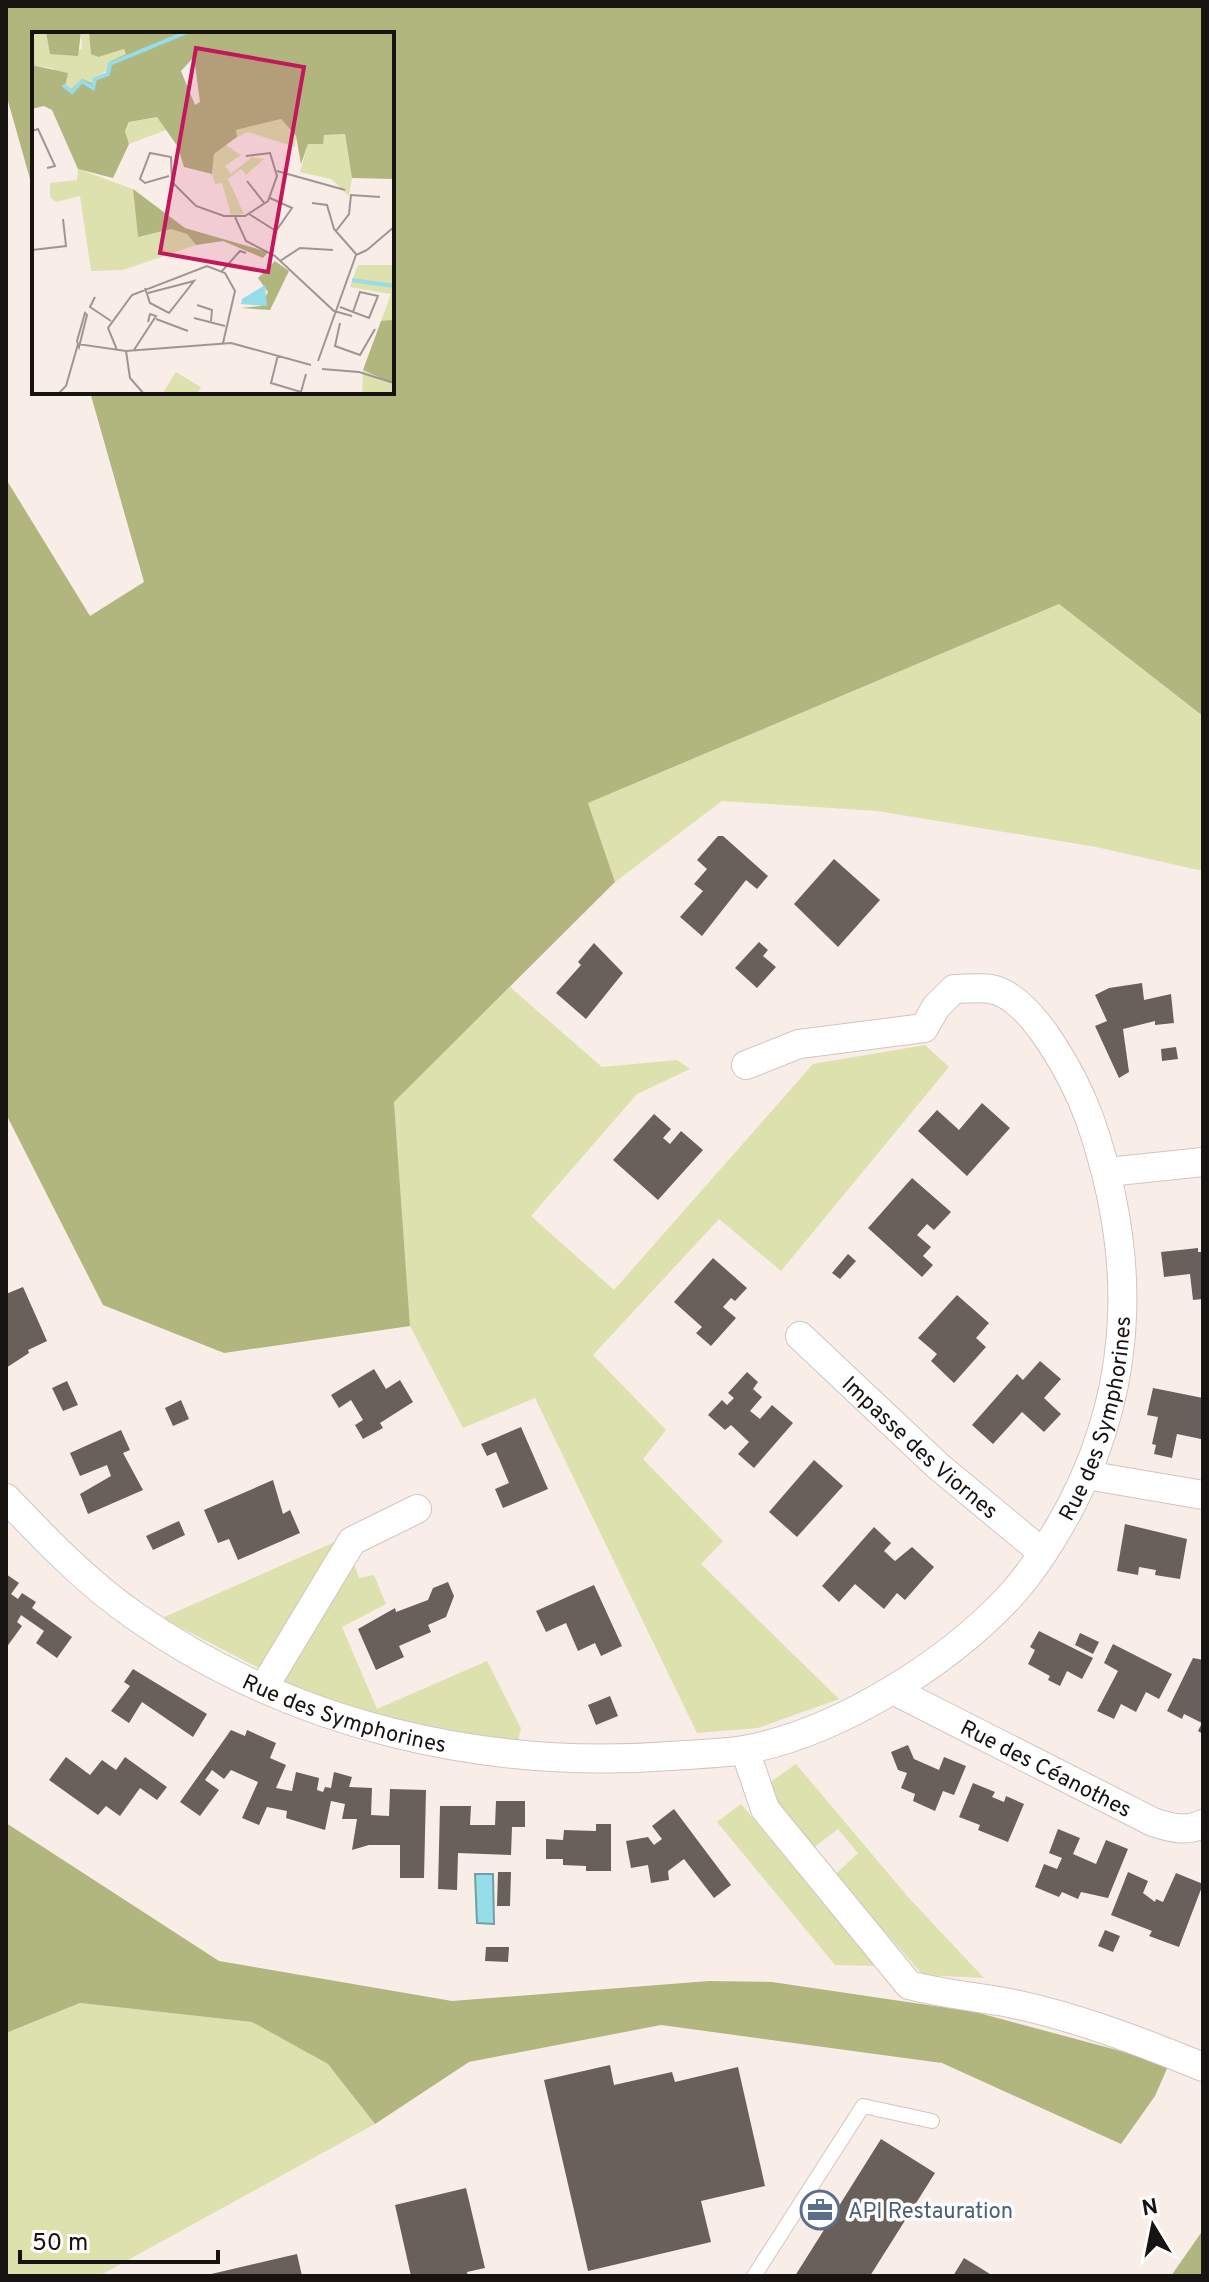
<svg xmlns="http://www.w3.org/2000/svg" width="1209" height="2282" viewBox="0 0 1209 2282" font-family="Overpass,sans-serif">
	<rect width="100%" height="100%" fill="#f9ede8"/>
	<g fill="#dce1ad">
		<polygon points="1059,604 1203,716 1203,871 1096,847 877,811 722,801 615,882 588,803"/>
		<polygon points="510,987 602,1067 677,1060 690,1069 637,1094 531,1216 614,1290 813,1064 925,1045 949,1067 781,1271 719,1219 593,1355 666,1430 643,1459 723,1541 701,1564 839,1699 758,1728 697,1733 535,1398 463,1428 410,1326 394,1102"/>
		<polygon points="335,1542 263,1670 162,1618"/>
		<path d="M351,1556L359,1578L374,1575L386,1604L342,1627L377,1709L487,1661L521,1728L518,1740C436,1730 359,1716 282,1682Z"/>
		<polygon points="796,1764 908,1897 984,1978 923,1975 835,1875 858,1853 838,1829 813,1848 762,1788"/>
		<polygon points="741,1804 876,1966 835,1965 717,1822"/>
		<polygon points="80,2003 252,2022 328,2064 375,2124 99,2276 6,2276 6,2033"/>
	</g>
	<g fill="#b1b57e">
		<polygon points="6,6 1203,6 1203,716 1059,604 588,803 615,882 394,1102 410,1326 224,1353 103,1305 6,1114 6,479 90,616 144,582 90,392 392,392 392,34 34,34 34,193 6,94"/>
		<polygon points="6,1823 219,1961 452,2001 709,1981 772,1982 975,2012 1169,2064 1155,2096 1121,2144 942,2063 661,2025 469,2062 375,2124 328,2064 252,2022 80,2003 6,2033"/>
		<polygon points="1203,2230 1203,2276 1171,2276"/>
	</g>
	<polygon fill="#94dde9" stroke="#6ea0a8" stroke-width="2" points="475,1874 493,1874 494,1924 477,1923"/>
	<g fill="#69605b">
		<polygon points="718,836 723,836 768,876 757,889 746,880 702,936 680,917 703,891 694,884 707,869 697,860"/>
		<polygon points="834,859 880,900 838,947 794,904"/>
		<polygon points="759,942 768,950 763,956 776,967 757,988 735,968"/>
		<polygon points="594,943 623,973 586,1019 556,993 581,965 578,962"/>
		<polygon points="1142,983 1144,1000 1171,994 1174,1023 1155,1025 1155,1021 1123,1029 1129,1072 1119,1078 1095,1026 1107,1021 1095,995 1109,988"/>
		<polygon points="1176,1047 1178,1059 1162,1061 1161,1049"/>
		<polygon points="982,1103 1010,1128 967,1176 918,1131 937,1110 959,1130"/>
		<polygon points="654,1114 671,1129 663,1138 670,1144 681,1131 703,1150 658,1200 613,1160"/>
		<polygon points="912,1178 951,1212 934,1230 927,1224 917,1235 931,1247 923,1256 933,1265 922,1277 868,1228"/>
		<polygon points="1198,1248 1198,1252 1203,1252 1203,1299 1193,1300 1190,1274 1164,1277 1161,1252"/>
		<polygon points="848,1254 856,1261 840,1279 832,1273"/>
		<polygon points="713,1258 747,1288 735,1301 731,1298 723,1307 736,1318 711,1346 696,1333 702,1327 674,1302"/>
		<polygon points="23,1287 47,1341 28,1350 29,1353 6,1368 6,1294"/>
		<polygon points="957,1295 989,1323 976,1338 986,1347 954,1383 931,1361 937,1354 918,1338"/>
		<polygon points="1040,1361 1061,1379 1044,1398 1061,1414 1044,1432 1022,1412 993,1444 972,1425 1017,1374 1023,1380"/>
		<polygon points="374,1369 386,1389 400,1380 413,1402 380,1423 383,1428 363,1439 355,1425 363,1420 351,1400 339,1408 331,1395"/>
		<polygon points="747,1372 758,1382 753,1389 762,1397 750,1411 760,1419 772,1405 793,1423 754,1468 738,1454 749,1442 731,1425 725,1430 708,1415 722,1400 727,1405 734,1398 728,1393"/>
		<polygon points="67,1381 78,1405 63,1411 52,1388"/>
		<polygon points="1153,1388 1203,1398 1201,1439 1177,1434 1172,1458 1154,1454 1156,1445 1152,1444 1158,1417 1147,1415"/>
		<polygon points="181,1400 189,1419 173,1426 165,1408"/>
		<polygon points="521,1427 548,1489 503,1508 495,1489 509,1483 496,1452 487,1456 481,1444"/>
		<polygon points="121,1430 130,1450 123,1453 143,1490 88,1514 80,1494 111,1476 107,1465 80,1476 70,1453"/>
		<polygon points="814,1460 843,1486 797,1537 769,1512"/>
		<polygon points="273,1480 283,1514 290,1510 300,1533 238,1560 229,1539 218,1543 204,1510"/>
		<polygon points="179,1521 185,1535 153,1550 146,1536"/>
		<polygon points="1125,1524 1187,1539 1180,1579 1155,1575 1156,1570 1139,1567 1138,1575 1117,1571"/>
		<polygon points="874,1527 891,1543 884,1551 895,1561 912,1547 934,1567 905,1600 897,1593 884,1609 855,1584 839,1602 822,1586"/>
		<polygon points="6,1574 19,1583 11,1594 18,1599 22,1593 36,1602 32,1608 72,1637 57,1658 36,1643 44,1631 21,1615 17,1622 22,1626 6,1648"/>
		<polygon points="448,1582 454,1596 446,1617 428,1625 431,1632 399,1646 404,1657 376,1670 358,1629 395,1608 396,1612 428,1600 433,1588"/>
		<polygon points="594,1585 622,1646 601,1656 595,1643 578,1651 566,1623 546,1632 536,1611"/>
		<polygon points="1039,1631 1093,1658 1082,1679 1067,1671 1060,1686 1048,1680 1050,1676 1028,1664 1035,1650 1030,1647"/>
		<polygon points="1080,1633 1099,1642 1093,1654 1075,1645"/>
		<polygon points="1113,1644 1172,1674 1159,1699 1146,1692 1136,1712 1121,1704 1114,1719 1097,1711 1118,1671 1104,1663"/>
		<polygon points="1193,1658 1203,1660 1203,1734 1198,1731 1202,1723 1184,1714 1182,1719 1167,1711"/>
		<polygon points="133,1669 207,1714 193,1737 142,1702 129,1723 111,1711 130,1686 124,1682"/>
		<polygon points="610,1696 618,1716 596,1725 588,1705"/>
		<polygon points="231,1730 245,1736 247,1730 276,1743 270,1758 286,1765 276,1788 292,1791 296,1772 319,1778 317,1790 323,1792 325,1787 331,1788 334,1772 352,1777 349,1787 372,1788 371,1815 389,1816 390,1789 426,1790 424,1878 400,1878 400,1845 369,1845 352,1850 357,1819 342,1819 345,1804 331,1801 325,1830 286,1818 287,1811 267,1807 259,1825 242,1818 258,1782 231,1770 224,1779 212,1770 205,1780 219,1790 200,1816 180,1802"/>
		<polygon points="908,1745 914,1759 939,1770 944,1757 966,1766 954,1795 943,1791 935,1811 913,1801 915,1794 901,1788 907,1773 898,1770 891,1752"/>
		<polygon points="66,1757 90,1775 102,1760 116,1770 125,1757 167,1787 157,1800 140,1788 120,1816 106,1806 98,1815 49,1780"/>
		<polygon points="973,1783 995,1792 992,1797 1004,1802 1006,1796 1024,1804 1008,1842 978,1830 980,1825 959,1817"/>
		<polygon points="496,1801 525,1801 525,1827 512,1827 511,1855 458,1853 457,1890 438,1889 440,1806 471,1806 470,1825 495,1825"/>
		<polygon points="674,1809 731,1885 714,1898 684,1859 668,1871 669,1880 651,1883 648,1865 631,1868 626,1841 648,1837 654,1845 662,1839 652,1826"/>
		<polygon points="596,1824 611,1824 611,1871 586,1871 586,1866 563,1865 563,1859 546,1859 546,1839 563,1840 564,1830 596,1831"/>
		<polygon points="1058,1829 1080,1838 1073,1854 1096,1864 1106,1840 1128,1849 1108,1898 1081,1892 1078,1899 1062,1892 1059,1897 1035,1887 1044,1864 1057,1869 1062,1858 1049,1853"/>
		<polygon points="498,1872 511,1872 510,1906 497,1906"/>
		<polygon points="1128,1872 1148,1881 1143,1893 1155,1902 1156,1899 1163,1902 1176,1873 1203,1884 1179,1947 1149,1936 1152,1931 1111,1915"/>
		<polygon points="1105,1930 1120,1936 1113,1952 1098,1946"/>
		<polygon points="486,1947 509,1947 508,1962 485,1961"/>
		<polygon points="610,2065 614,2085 672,2072 675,2082 738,2067 765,2186 701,2201 711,2242 588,2271 544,2080"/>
		<polygon points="881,2139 935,2173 870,2276 795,2276"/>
		<polygon points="466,2188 485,2268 467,2272 468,2276 411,2276 395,2205"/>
		<polygon points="297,2254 302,2276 207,2276 207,2275"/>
		<polygon points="964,2258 982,2269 993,2276 953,2276"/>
	</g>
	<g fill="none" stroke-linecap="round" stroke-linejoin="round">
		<g stroke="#d0c5bf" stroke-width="16">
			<polyline id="service" points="754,2276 863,2106 932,2121"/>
		</g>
		<g stroke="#d0c5bf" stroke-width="30">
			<g id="minor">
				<polyline points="1108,1172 1203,1162"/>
				<path id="s1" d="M800,1336L938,1466L1043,1553"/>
				<polyline points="1086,1475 1203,1495"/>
				<path id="s2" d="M6,1498C47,1541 86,1582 135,1616C290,1725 483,1770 670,1756C694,1754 720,1754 744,1750C837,1733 948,1664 1012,1594C1036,1567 1056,1534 1073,1502C1137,1376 1135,1248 1089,1117C1075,1080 1033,997 991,989C979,987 965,989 954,989L936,1007L924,1028L799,1044L746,1065"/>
				<polyline points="264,1687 352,1541 417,1509"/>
				<path id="s3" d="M893,1690L1153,1822C1171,1828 1186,1832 1203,1824"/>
				<path d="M745,1750L765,1809L909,1985C939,1993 969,1996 999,2001C1069,2014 1137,2040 1203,2067"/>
			</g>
		</g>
		<use href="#service" stroke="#fff" stroke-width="14"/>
		<use href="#minor" stroke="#fff" stroke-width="28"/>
	</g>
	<defs>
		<g id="office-ring" transform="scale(2)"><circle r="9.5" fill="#fdfdfd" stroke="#5c6f8a" stroke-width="1.5"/><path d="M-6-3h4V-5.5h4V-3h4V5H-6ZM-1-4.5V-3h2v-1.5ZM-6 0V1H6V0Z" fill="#5c6f8a"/></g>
	</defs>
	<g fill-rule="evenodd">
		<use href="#office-ring" x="820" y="2210"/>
	</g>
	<g text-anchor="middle" stroke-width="7" stroke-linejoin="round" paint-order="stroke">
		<g font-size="22" fill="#171311" stroke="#fdfdfd">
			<text dy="8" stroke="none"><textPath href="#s2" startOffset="1326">Rue des Symphorines</textPath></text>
			<text dy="8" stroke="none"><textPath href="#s1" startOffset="164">Impasse des Viornes</textPath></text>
			<text dy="8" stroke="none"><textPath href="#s2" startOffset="408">Rue des Symphorines</textPath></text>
			<text dy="8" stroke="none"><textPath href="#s3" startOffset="172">Rue des Céanothes</textPath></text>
		</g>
		<g font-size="22" fill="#4e5e75" stroke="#fdfdfd" text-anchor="start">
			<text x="848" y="2218">API Restauration</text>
		</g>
	</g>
	<g transform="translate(32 32)">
		<rect width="362" height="362" fill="#f9ede8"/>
		<path d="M14,0L18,22L50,17L49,0H57L59,21L65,25L92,17L94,22L59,51L38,58L20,36L0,33V1ZM126,85L134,98L97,112L93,99L98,90ZM249,87L264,104L263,115L216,100L205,105L204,98ZM313,102L320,146L317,164L299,147L268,140L276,112L291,103ZM194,113L209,123L193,134L199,142L220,125L232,127L214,143L209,137L196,147L212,182L199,183L190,151L183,152L180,142L182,121ZM46,137L101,157L106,204L139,197L155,202L164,213L91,238L59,239L48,164L24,170L18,165V151L45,148ZM326,233H362V291L349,289L359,262L318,255ZM331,338L362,352V362H330ZM144,340L169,355L165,362H130Z" fill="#dce1ad"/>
		<path d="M14,0H49L46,24L18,22ZM57,0H362V147L320,146L313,102L292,103L291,112H276L269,132L264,104L249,87L204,98L205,105L182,122L180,142L152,135L146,115L125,85L97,90L93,99L97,112L81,146L46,137L20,78L12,74L0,77V33L36,41L33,55L38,58L51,47L59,51L74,41L77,30L94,22L92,17L66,25L59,22ZM162,25L168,70L163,73L149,39ZM101,157L153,196L236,220L231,226L191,209L164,213L155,202L139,197L106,205ZM243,229L257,239L238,278L209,276L229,274L236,260L226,246ZM359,288L362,291V352L331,338L349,289Z" fill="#b1b57e" fill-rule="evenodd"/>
		<path d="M233,253L235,274L209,272L210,267Z" fill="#94dde9"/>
		<path fill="none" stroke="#94dde9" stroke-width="4" d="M31,53L40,60L50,49L61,56L63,47L76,42L78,32L155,0M320,248L362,254"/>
		<path fill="none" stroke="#9f9692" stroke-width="2" d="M0,99L6,97L23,134L15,136M245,139L313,158M137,144L113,151L108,147L118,121L139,125L140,150L164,174L192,184H213L236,169L245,144L238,121L214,124M215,149L233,172M280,171L295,173L302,197L324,222M217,182L244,199L260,176L238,166M203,185L214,209L243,224L302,279L320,284M304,199L317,182L319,163L348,165M0,218L34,214L31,187M335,218L362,195M248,229L268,216L301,218M190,239L208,219L214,221M113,256L118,271L137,281L162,249L116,261M63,265L58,275L79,289M0,270V301M165,273L180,278L179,289M308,275L337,286L346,264L328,260L321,280M53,281L55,283L47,315L45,309ZM162,286L193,294M124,287L156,299M308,291L303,314L328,323L343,297M85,318L76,296L100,263L175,234L193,241L203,259L191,311M102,318L124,284L118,282L116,290M94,319L98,346L112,362M246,323L239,351L269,360L274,342M286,329L324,223L335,218M290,337L327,340L362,351M26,362L34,354L46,312L94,319L199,311L279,333"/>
		<path fill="#c2185b" fill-opacity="0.15" stroke="#c2185b" stroke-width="4" d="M164,16L272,35L236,240L128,221Z"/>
		<rect width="362" height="362" fill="none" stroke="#171311" stroke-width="4"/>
	</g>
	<rect width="1209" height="2282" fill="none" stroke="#171311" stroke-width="16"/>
	<g transform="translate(1153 2226) rotate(350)" stroke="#fdfdfd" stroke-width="6" paint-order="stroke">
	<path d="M0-6L14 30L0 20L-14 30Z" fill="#171311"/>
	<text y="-12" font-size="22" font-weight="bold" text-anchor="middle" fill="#171311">N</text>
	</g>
	<path d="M20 2250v12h198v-12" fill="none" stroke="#171311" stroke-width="4"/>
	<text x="32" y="2250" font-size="24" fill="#171311" stroke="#fdfdfd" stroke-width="6" paint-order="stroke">50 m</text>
</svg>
